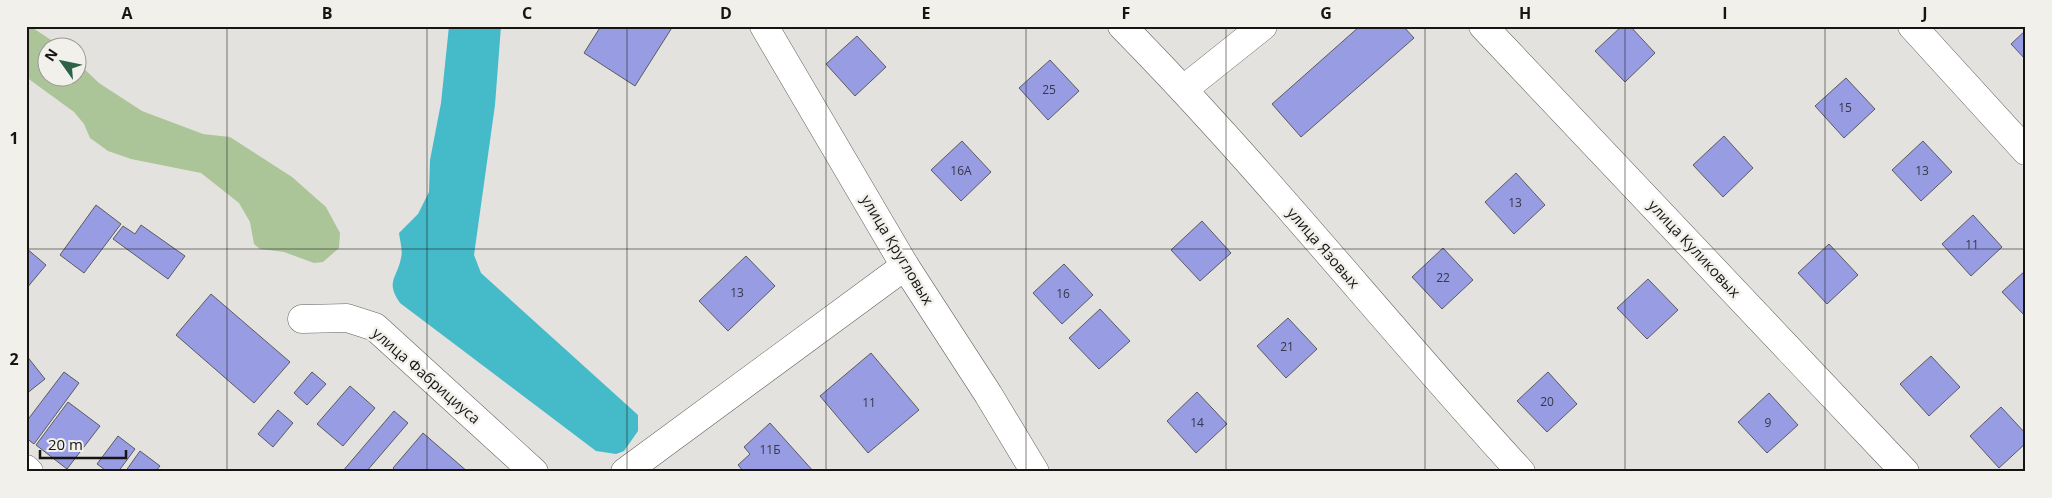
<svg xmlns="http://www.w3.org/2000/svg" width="2052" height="498" viewBox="0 0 2052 498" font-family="'Open Sans',sans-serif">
	<rect width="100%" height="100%" fill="#e4e2de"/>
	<polygon fill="#abc599" points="26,26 30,26 51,40 60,47 48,48 48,78 78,78 78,63 99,83 142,111 203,134 230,137 292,177 326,207 340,233 339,248 323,262 314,263 284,252 260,249 254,244 250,222 239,203 201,173 131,159 108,151 90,138 84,124 74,112 26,77"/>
	<path fill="#45bac8" d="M449,26H501L495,105L474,255L481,273L638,415V431L624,451L616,454L596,451L400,303C385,281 397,279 401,258C403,251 400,241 399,233L418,214L429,192L430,160L441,103Z"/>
	<g fill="#989ce3" stroke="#5a5b5f">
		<polygon points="601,26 673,26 635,86 584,53"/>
		<polygon points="1360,26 1403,26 1414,38 1301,137 1272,104"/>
		<polygon points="1622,26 1630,26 1655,53 1625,82 1595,51"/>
		<polygon points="2026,30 2026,60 2011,44"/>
		<polygon points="857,36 886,67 855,96 826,64"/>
		<polygon points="1050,60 1079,91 1048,120 1019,88"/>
		<polygon points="1846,78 1875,109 1844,138 1815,106"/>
		<polygon points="1724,136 1753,168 1723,197 1693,165"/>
		<polygon points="962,141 991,172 961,201 931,170"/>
		<polygon points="1923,141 1952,172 1921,201 1892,170"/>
		<polygon points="1516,173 1545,205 1514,234 1485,202"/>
		<polygon points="96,205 121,224 84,273 60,255"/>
		<polygon points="1973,215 2002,247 1971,276 1942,244"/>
		<polygon points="1202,221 1231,253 1200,281 1171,250"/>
		<polygon points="141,225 185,256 168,279 113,239 123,226 135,234"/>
		<polygon points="1829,244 1858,275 1827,304 1798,273"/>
		<polygon points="26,248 46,265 26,289"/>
		<polygon points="1443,248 1473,280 1442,309 1412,277"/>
		<polygon points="746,256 775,286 728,331 699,301"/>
		<polygon points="1064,264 1093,295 1062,324 1033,293"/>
		<polygon points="2026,270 2026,317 2002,292"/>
		<polygon points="1648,279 1678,310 1647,339 1617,308"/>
		<polygon points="211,294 290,362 254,403 176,335"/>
		<polygon points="1100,309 1130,341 1099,369 1069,338"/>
		<polygon points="1288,318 1317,349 1286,378 1257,346"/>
		<polygon points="871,353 919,410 868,453 820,396"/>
		<polygon points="26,355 45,379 26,394"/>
		<polygon points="1931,356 1960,387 1929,416 1900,384"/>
		<polygon points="64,372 79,383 34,444 26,438 26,422"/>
		<polygon points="312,372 326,384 307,405 294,393"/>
		<polygon points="1548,372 1577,404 1547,432 1517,401"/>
		<polygon points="350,386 375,408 343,446 317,424"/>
		<polygon points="1197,392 1227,424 1196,453 1167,421"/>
		<polygon points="1769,393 1798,425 1767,453 1738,422"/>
		<polygon points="68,402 100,426 67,469 36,445"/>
		<polygon points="2001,407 2026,434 2026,443 1999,468 1970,436"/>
		<polygon points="278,410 293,423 273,447 258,434"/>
		<polygon points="394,411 408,423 366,472 342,472"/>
		<polygon points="770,423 814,472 744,472 738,465 750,454 744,447"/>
		<polygon points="423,433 468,472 397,472 393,468"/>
		<polygon points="118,436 135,449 118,472 108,472 97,464"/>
		<polygon points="140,451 160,466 155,472 125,472"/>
	</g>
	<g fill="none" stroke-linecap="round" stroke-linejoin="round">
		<g stroke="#64625f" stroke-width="29">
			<g id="street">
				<polyline points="764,26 905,266 988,394 1035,472"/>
				<path d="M1122,26C1262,168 1386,325 1521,472"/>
				<polyline points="1483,26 1905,472"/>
				<polyline points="1912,26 2026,151"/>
				<polyline points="1184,89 1263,26"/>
				<polyline points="302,319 347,318 375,327 534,472"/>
				<polyline points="26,469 29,472"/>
				<polyline points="625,472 905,266"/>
			</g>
		</g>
		<use href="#street" stroke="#fff" stroke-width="28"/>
	</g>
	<path fill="none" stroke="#161514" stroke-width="1" stroke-opacity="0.55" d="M227,26V472M427,26V472M627,26V472M826,26V472M1026,26V472M1226,26V472M1425,26V472M1625,26V472M1825,26V472M26,249H2026"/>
	<g text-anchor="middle" stroke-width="5" stroke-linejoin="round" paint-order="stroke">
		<g font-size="12" fill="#363748">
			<text x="1049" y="94">25</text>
			<text x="1845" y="112">15</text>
			<text x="961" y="175">16А</text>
			<text x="1922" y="175">13</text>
			<text x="1515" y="207">13</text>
			<text x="1972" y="249">11</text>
			<text x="1443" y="282">22</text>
			<text x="737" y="297">13</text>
			<text x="1063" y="298">16</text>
			<text x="1287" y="351">21</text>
			<text x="1547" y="406">20</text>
			<text x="869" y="407">11</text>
			<text x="1197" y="427">14</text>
			<text x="1768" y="427">9</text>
			<text x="770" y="454">11Б</text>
		</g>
		<g font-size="15" fill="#161514" stroke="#f2f0eb">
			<text transform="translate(1323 248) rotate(49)" y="5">улица Язовых</text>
			<text transform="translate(1694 249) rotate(47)" y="5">улица Куликовых</text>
			<text transform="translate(897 250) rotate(59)" y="5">улица Кругловых</text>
			<text transform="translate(426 376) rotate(41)" y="5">улица Фабрициуса</text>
		</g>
	</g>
	<rect width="2052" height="498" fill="none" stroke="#f2f0eb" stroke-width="55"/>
	<g transform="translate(62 62) rotate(303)"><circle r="24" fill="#f2f0eb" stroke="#9a9895"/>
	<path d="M0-4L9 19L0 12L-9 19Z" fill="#2d6247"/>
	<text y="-8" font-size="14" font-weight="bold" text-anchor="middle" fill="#161514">N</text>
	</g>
	<path d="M40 450v8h86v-8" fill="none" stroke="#161514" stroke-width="2.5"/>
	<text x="48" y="450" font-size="15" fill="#161514" stroke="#f2f0eb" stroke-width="4" paint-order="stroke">20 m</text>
	<rect x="28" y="28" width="1996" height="442" fill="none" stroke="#161514" stroke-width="2"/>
	<g font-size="16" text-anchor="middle" font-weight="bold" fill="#161514">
		<text x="127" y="19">A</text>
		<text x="327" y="19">B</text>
		<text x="527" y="19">C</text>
		<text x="726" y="19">D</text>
		<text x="926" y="19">E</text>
		<text x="1126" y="19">F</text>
		<text x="1326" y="19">G</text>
		<text x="1525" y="19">H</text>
		<text x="1725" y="19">I</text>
		<text x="1925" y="19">J</text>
		<text x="14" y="144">1</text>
		<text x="14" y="365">2</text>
	</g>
</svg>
